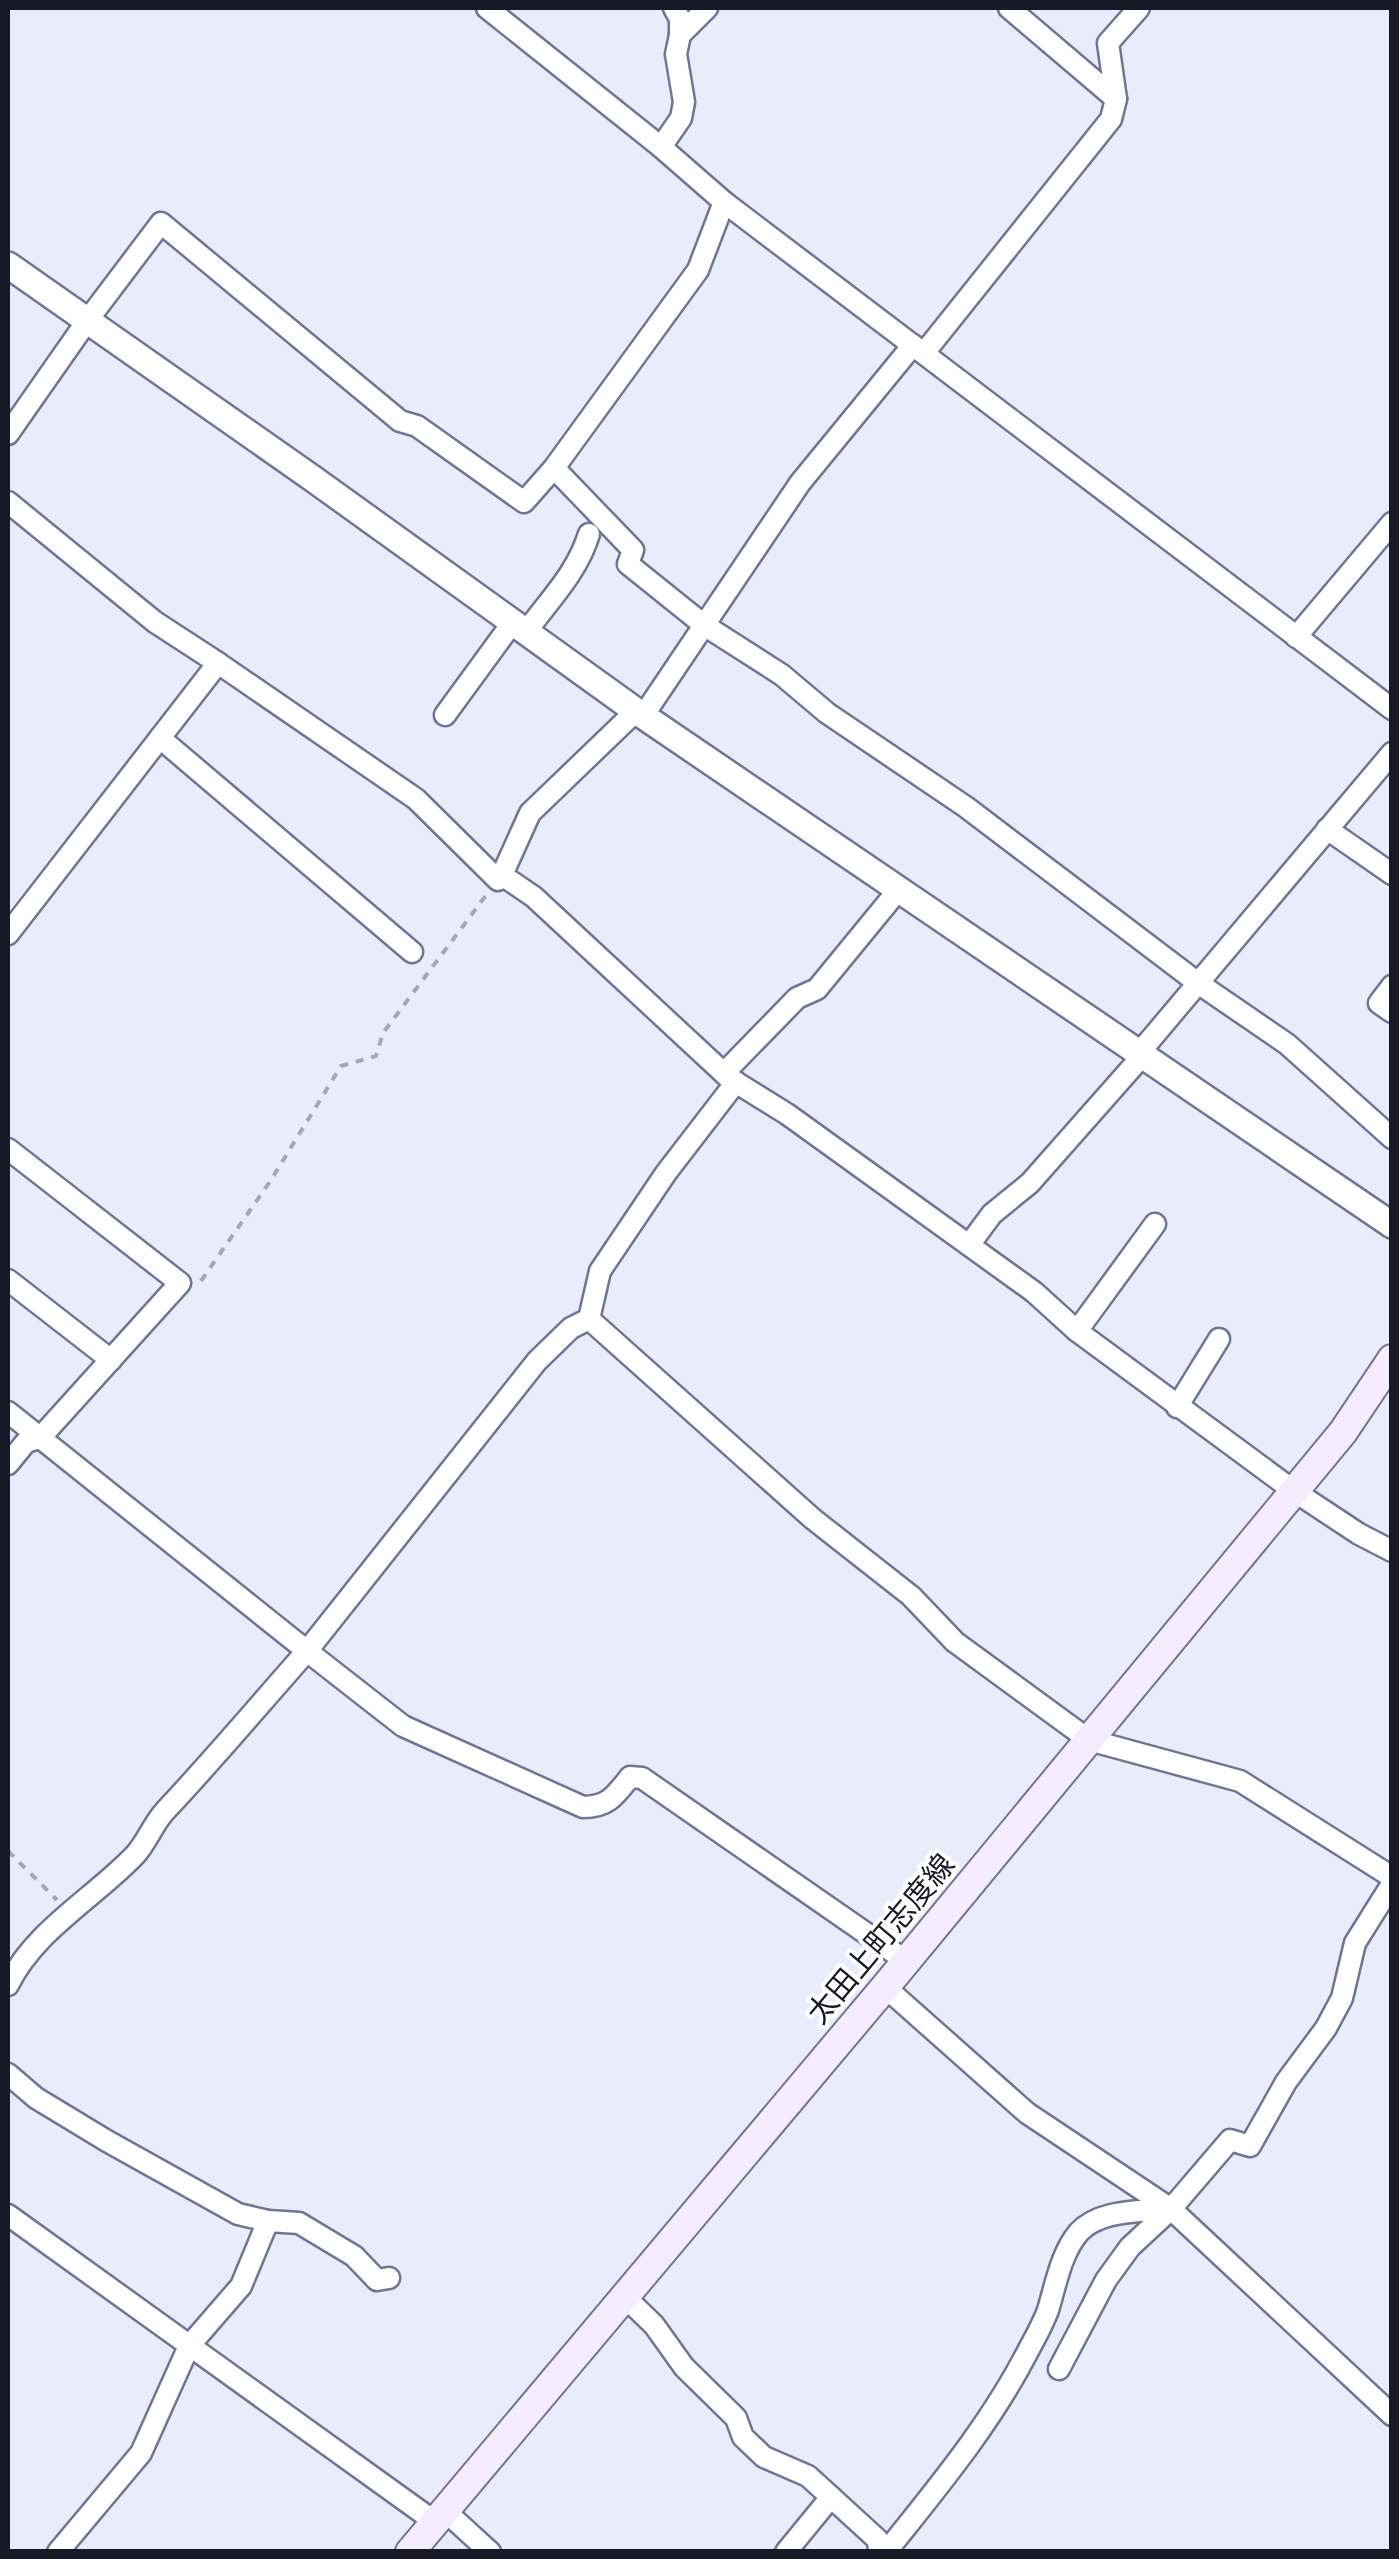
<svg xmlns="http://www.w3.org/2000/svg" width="1399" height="2559" viewBox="0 0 1399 2559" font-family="'IBM Plex Sans','Noto Sans JP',sans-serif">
	<rect width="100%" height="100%" fill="#eaecfb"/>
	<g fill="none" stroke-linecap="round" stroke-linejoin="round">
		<g stroke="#717494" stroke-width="25">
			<g id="minor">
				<polyline points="487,8 661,147 724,202 1392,709"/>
				<polyline points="674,8 680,19 680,35"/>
				<polyline points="1009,8 1116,99"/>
				<polyline points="661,147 681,118 684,102 676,54 680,35 707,8"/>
				<polyline points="924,353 1111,119 1116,99 1108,43 1139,8"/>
				<polyline points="8,434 87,321 161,223 400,421 417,426 524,502 554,468 698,270 724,202"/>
				<polyline points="554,468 633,550 628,564 704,625 782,675 827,713 966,807 1198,983 1287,1044 1392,1138"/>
				<polyline points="8,502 155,622 218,663 8,934"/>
				<path d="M526,632C550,599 577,573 589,534"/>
				<polyline points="1296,637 1392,523"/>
				<polyline points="218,663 416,799 498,880"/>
				<polyline points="636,711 530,813 502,875 534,897 729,1078 787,1114 1034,1292 1077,1331 1294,1491 1359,1534 1392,1551"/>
				<polyline points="445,715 513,622"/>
				<polyline points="643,716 800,483 913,345"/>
				<polyline points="160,738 412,952"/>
				<polyline points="1327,829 1392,874"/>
				<polyline points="1392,986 1379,1003 1392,1012"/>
				<polyline points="1140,1052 1392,753"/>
				<polyline points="724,1073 797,998 817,989 899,889"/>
				<path d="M736,1082L666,1173L600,1271L589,1319L571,1328L537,1361L307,1651L403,1726L583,1807C608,1807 615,1796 630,1777L642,1778L906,1961"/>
				<polyline points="8,1149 180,1283 40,1438 26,1442 8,1464"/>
				<polyline points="969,1245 992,1214 1030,1183 1143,1055"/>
				<polyline points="8,1280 111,1360"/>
				<polyline points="589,1319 813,1519 911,1596 955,1642 1089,1740 1240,1781 1392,1877"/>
				<polyline points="1077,1331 1155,1224"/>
				<polyline points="1177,1407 1219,1339"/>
				<path d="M8,1412L307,1651C260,1704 214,1759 165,1811C153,1824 147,1842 135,1855C94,1898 35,1930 8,1985"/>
				<polyline points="885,1987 1027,2113 1171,2209 1392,2415"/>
				<polyline points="8,2074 36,2098 107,2141 238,2214 268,2221 299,2223 354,2256 377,2280 389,2278"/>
				<polyline points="8,2215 435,2522"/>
				<polyline points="624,2296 654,2325 684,2367 736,2418 743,2437 764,2457 808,2476 878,2540 879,2552"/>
				<polyline points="1059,2369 1106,2280 1130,2247 1171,2209 1230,2140 1250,2146 1286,2082 1326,2028 1342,1998 1355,1943 1392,1884"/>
				<polyline points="444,2510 490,2552"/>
				<polyline points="58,2552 141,2453 189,2346 241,2286 268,2221"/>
				<polyline points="786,2552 831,2497"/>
				<path d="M886,2552C937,2488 990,2425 1028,2351C1035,2338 1043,2324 1048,2310C1056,2284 1061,2253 1079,2232C1097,2213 1127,2212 1151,2210"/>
			</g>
		</g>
		<g stroke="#717494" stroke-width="30">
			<polyline id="tertiary" points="8,265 312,478 636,711 1392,1225"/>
		</g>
		<g stroke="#717494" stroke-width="32">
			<polyline id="secondary" points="410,2552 885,1987 1343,1432 1392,1359"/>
		</g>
		<g stroke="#a6a7b6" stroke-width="4" stroke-dasharray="8 8" stroke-linecap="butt">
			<polyline points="201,1281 271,1180 341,1066 376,1056 383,1033 487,894"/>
			<polyline points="8,1851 57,1900"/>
		</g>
		<use href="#minor" stroke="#fff" stroke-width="20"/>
		<use href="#tertiary" stroke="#fff" stroke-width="25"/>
		<use href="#secondary" stroke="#f5ecfe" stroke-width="28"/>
	</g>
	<g text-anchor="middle" stroke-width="8" stroke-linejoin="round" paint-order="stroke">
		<g font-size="30" fill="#181926" stroke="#fff">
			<text transform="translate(881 1939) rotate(-50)" y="10">太田上町志度線</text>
		</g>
	</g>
	<rect width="1399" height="2559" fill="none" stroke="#181926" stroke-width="20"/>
</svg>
